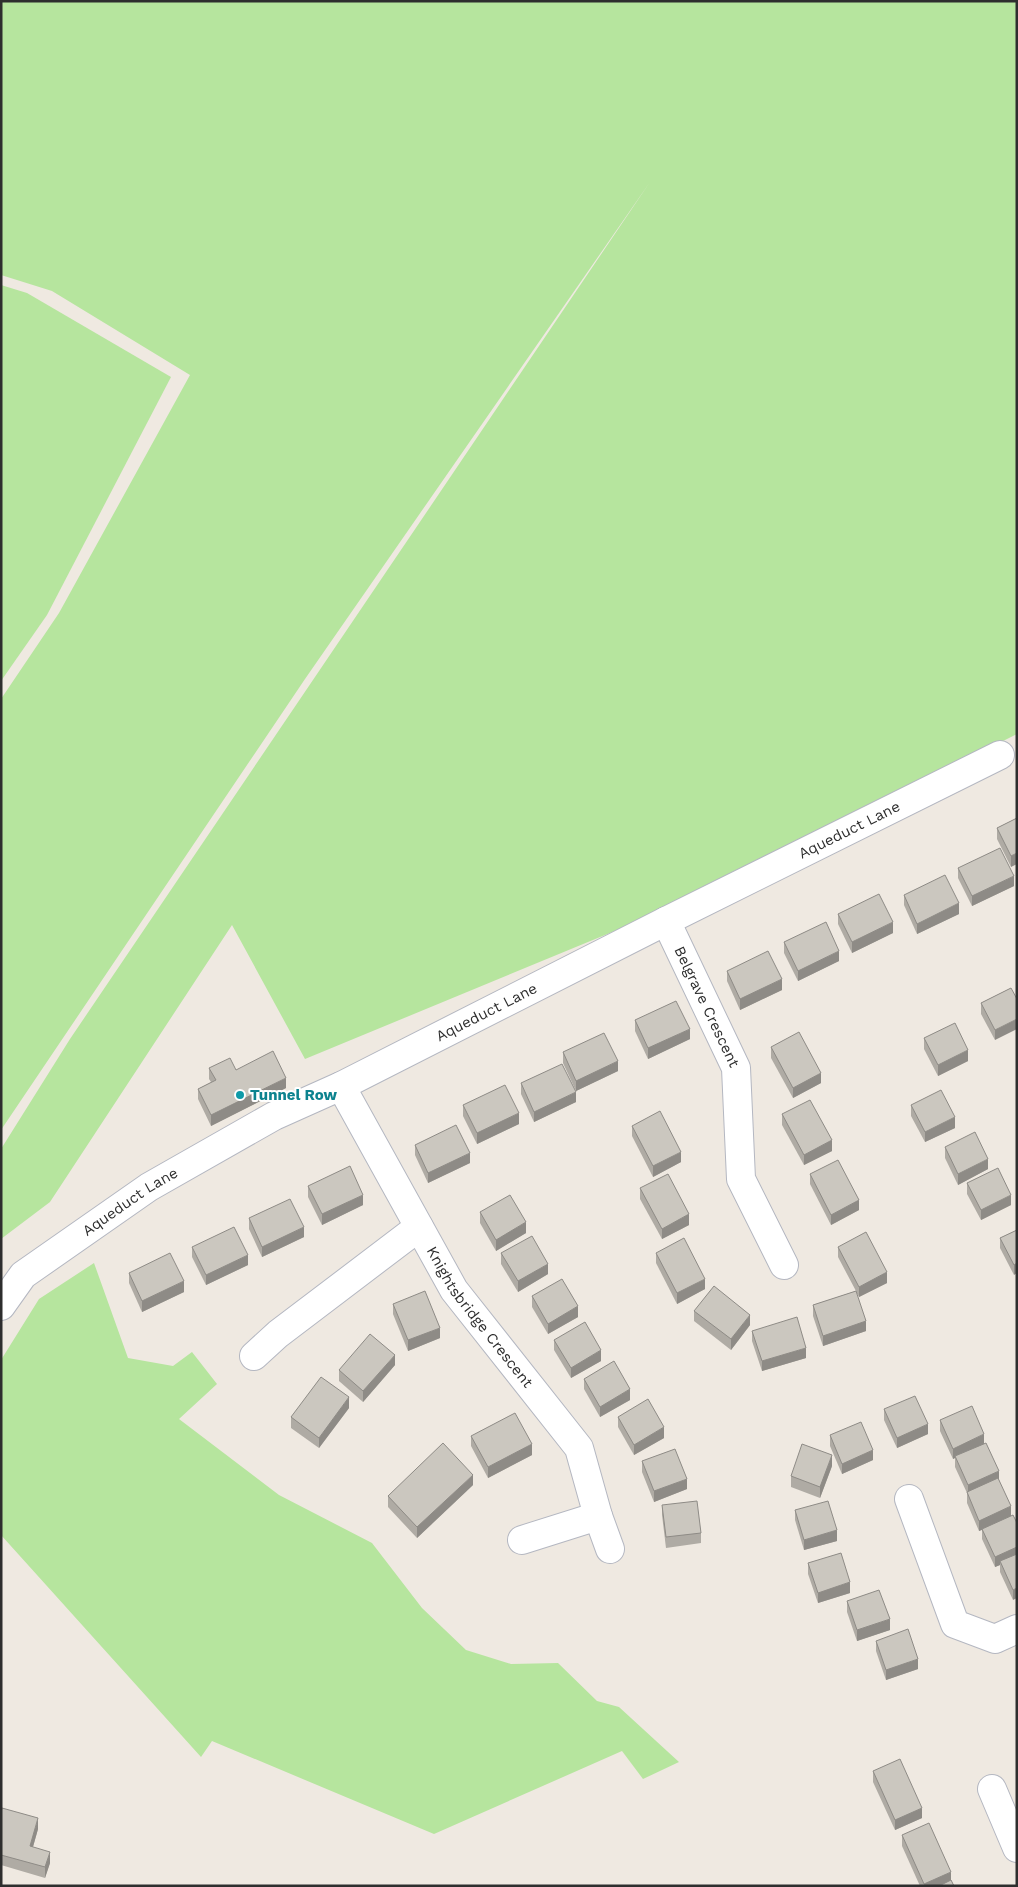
<svg xmlns="http://www.w3.org/2000/svg" width="1018" height="1887" viewBox="0 0 1018 1887" font-family="'Work Sans',sans-serif">
	<rect width="100%" height="100%" fill="#efe9e1"/>
	<g fill="#b6e59e">
		<polygon points="1,1 1017,1 1017,734 668,909 305,1059 232,925 50,1202 1,1239 1,1149 70,1039 650,182 305,679 1,1130 1,699 59,613 190,375 52,291 1,275"/>
		<polygon points="1,285 27,293 171,377 47,615 1,681"/>
		<polygon points="94,1263 128,1358 173,1366 192,1352 217,1384 179,1419 279,1495 372,1543 422,1608 466,1650 511,1664 558,1663 597,1701 619,1707 679,1762 643,1779 622,1751 434,1834 212,1741 201,1757 1,1535 1,1360 39,1299"/>
	</g>
	<g fill="none" stroke-linecap="round" stroke-linejoin="round">
		<g stroke="#b4b7c1" stroke-width="30">
			<g id="minor">
				<path id="s1" d="M666,921L736,1068L741,1179L784,1265"/>
				<path id="s2" d="M341,1086L454,1290L579,1448L598,1516L610,1549"/>
				<path id="s3" d="M1,1306L23,1275L149,1187L274,1116L341,1086L666,921L1000,755"/>
				<polyline points="254,1356 278,1334 419,1227"/>
				<polyline points="909,1499 955,1624 995,1639 1017,1629"/>
				<polyline points="522,1540 598,1516"/>
				<polyline points="992,1789 1017,1848"/>
			</g>
		</g>
		<use href="#minor" stroke="#fff" stroke-width="28"/>
	</g>
	<g fill="#afaba4">
		<polygon points="1017,818 1011,867 997,839 997,828"/>
		<polygon points="958,868 1014,886 972,906 958,878"/>
		<polygon points="904,895 959,914 917,934 904,905"/>
		<polygon points="838,914 893,933 852,953 838,924"/>
		<polygon points="784,942 839,961 798,981 784,953"/>
		<polygon points="727,971 782,990 740,1010 727,981"/>
		<polygon points="1011,988 995,1040 981,1014 981,1003"/>
		<polygon points="635,1020 690,1039 648,1059 635,1031"/>
		<polygon points="924,1038 968,1061 938,1076 924,1049"/>
		<polygon points="771,1047 821,1083 793,1098 771,1058"/>
		<polygon points="563,1052 618,1071 576,1091 563,1063"/>
		<polygon points="209,1068 236,1070 286,1088 211,1126 198,1099 198,1089 211,1082 209,1079"/>
		<polygon points="521,1083 576,1102 534,1122 521,1094"/>
		<polygon points="463,1105 519,1124 477,1144 463,1116"/>
		<polygon points="911,1105 955,1128 925,1142 911,1116"/>
		<polygon points="782,1114 832,1151 804,1165 782,1125"/>
		<polygon points="632,1126 681,1162 653,1177 632,1136"/>
		<polygon points="415,1145 470,1163 428,1183 415,1155"/>
		<polygon points="945,1147 988,1169 958,1185 945,1158"/>
		<polygon points="810,1174 859,1210 831,1225 810,1184"/>
		<polygon points="967,1183 1011,1205 981,1220 967,1194"/>
		<polygon points="308,1186 363,1205 322,1225 308,1197"/>
		<polygon points="640,1188 689,1225 662,1239 640,1199"/>
		<polygon points="480,1212 526,1233 496,1251 480,1223"/>
		<polygon points="249,1218 304,1237 262,1257 249,1229"/>
		<polygon points="1017,1230 1014,1275 1000,1248 1000,1238"/>
		<polygon points="192,1247 248,1265 206,1285 192,1257"/>
		<polygon points="838,1247 887,1283 859,1297 856,1292 866,1331 823,1346 813,1316 813,1305 856,1291 838,1257"/>
		<polygon points="501,1253 548,1274 518,1292 501,1264"/>
		<polygon points="656,1253 705,1289 677,1304 656,1263"/>
		<polygon points="129,1273 184,1292 142,1312 129,1283"/>
		<polygon points="532,1296 578,1317 548,1334 532,1307"/>
		<polygon points="393,1304 440,1338 408,1351 393,1314"/>
		<polygon points="694,1311 750,1325 731,1350 694,1321"/>
		<polygon points="752,1331 806,1358 762,1371 752,1341"/>
		<polygon points="554,1340 601,1361 571,1378 554,1350"/>
		<polygon points="395,1365 363,1402 339,1381 339,1370"/>
		<polygon points="584,1379 630,1400 600,1417 584,1389"/>
		<polygon points="349,1408 319,1448 291,1428 291,1417"/>
		<polygon points="884,1409 928,1434 897,1448 884,1420"/>
		<polygon points="618,1417 664,1438 634,1455 618,1427"/>
		<polygon points="940,1420 984,1443 999,1480 1011,1516 1017,1523 1013,1600 1000,1572 1000,1565 995,1567 982,1539 982,1530 979,1531 967,1503 967,1493 955,1467 955,1458 953,1459 940,1431"/>
		<polygon points="830,1435 873,1460 842,1474 830,1446"/>
		<polygon points="471,1436 532,1455 488,1478 471,1446"/>
		<polygon points="642,1461 687,1489 654,1502 642,1472"/>
		<polygon points="832,1466 820,1498 791,1487 791,1476"/>
		<polygon points="473,1485 417,1538 388,1507 388,1496"/>
		<polygon points="662,1505 701,1533 701,1543 666,1548 662,1515"/>
		<polygon points="795,1510 837,1541 804,1550 795,1520"/>
		<polygon points="808,1563 850,1593 818,1603 808,1574"/>
		<polygon points="847,1601 890,1630 857,1641 847,1612"/>
		<polygon points="876,1641 918,1669 886,1680 876,1651"/>
		<polygon points="873,1771 922,1818 895,1830 873,1782"/>
		<polygon points="1,1812 38,1829 33,1847 50,1863 45,1878 1,1865"/>
		<polygon points="902,1835 951,1880 954,1886 920,1886 902,1846"/>
	</g>
	<g fill="#8e8b86">
		<polygon points="1017,853 1017,864 1011,867 1011,856"/>
		<polygon points="1014,876 1014,886 972,906 972,896"/>
		<polygon points="959,903 959,914 917,934 917,924"/>
		<polygon points="893,922 893,933 852,953 852,942"/>
		<polygon points="839,951 839,961 798,981 798,971"/>
		<polygon points="782,979 782,990 740,1010 740,999"/>
		<polygon points="1017,1019 1017,1029 995,1040 995,1030"/>
		<polygon points="690,1029 690,1039 648,1059 648,1048"/>
		<polygon points="968,1050 968,1061 938,1076 938,1065"/>
		<polygon points="618,1061 618,1071 576,1091 576,1081"/>
		<polygon points="821,1073 821,1083 793,1098 793,1088"/>
		<polygon points="286,1078 286,1088 211,1126 211,1115"/>
		<polygon points="576,1092 576,1102 534,1122 534,1112"/>
		<polygon points="519,1113 519,1124 477,1144 477,1133"/>
		<polygon points="955,1117 955,1128 925,1142 925,1132"/>
		<polygon points="832,1140 832,1151 804,1165 804,1155"/>
		<polygon points="681,1152 681,1162 653,1177 653,1166"/>
		<polygon points="470,1153 470,1163 428,1183 428,1173"/>
		<polygon points="988,1159 988,1169 958,1185 958,1174"/>
		<polygon points="363,1195 363,1205 322,1225 322,1214"/>
		<polygon points="1011,1195 1011,1205 981,1220 981,1210"/>
		<polygon points="859,1200 859,1210 831,1225 831,1215"/>
		<polygon points="689,1214 689,1225 662,1239 662,1229"/>
		<polygon points="526,1222 526,1233 496,1251 496,1240"/>
		<polygon points="304,1227 304,1237 262,1257 262,1247"/>
		<polygon points="248,1255 248,1265 206,1285 206,1275"/>
		<polygon points="1017,1263 1017,1273 1014,1275 1014,1265"/>
		<polygon points="548,1264 548,1274 518,1292 518,1281"/>
		<polygon points="887,1272 887,1283 859,1297 859,1287"/>
		<polygon points="705,1279 705,1289 677,1304 677,1293"/>
		<polygon points="184,1281 184,1292 142,1312 142,1301"/>
		<polygon points="578,1306 578,1317 548,1334 548,1324"/>
		<polygon points="750,1315 750,1325 731,1350 731,1339"/>
		<polygon points="866,1321 866,1331 823,1346 823,1336"/>
		<polygon points="440,1328 440,1338 408,1351 408,1340"/>
		<polygon points="806,1348 806,1358 762,1371 762,1361"/>
		<polygon points="601,1350 601,1361 571,1378 571,1368"/>
		<polygon points="395,1355 395,1365 363,1402 363,1391"/>
		<polygon points="630,1389 630,1400 600,1417 600,1407"/>
		<polygon points="349,1397 349,1408 319,1448 319,1438"/>
		<polygon points="928,1424 928,1434 897,1448 897,1438"/>
		<polygon points="664,1427 664,1438 634,1455 634,1445"/>
		<polygon points="984,1434 984,1445 955,1456 955,1458 953,1459 953,1449"/>
		<polygon points="532,1444 532,1455 488,1478 488,1467"/>
		<polygon points="873,1450 873,1460 842,1474 842,1464"/>
		<polygon points="832,1455 832,1466 820,1498 820,1487"/>
		<polygon points="999,1471 999,1481 968,1495 968,1485"/>
		<polygon points="473,1475 473,1485 417,1538 417,1527"/>
		<polygon points="687,1479 687,1489 654,1502 654,1491"/>
		<polygon points="1011,1506 1011,1517 979,1531 979,1521"/>
		<polygon points="837,1530 837,1541 804,1550 804,1540"/>
		<polygon points="1017,1547 1017,1558 1000,1561 1000,1565 995,1567 995,1557"/>
		<polygon points="850,1582 850,1593 818,1603 818,1593"/>
		<polygon points="1017,1588 1017,1598 1013,1600 1013,1590"/>
		<polygon points="890,1619 890,1630 857,1641 857,1630"/>
		<polygon points="918,1659 918,1669 886,1680 886,1670"/>
		<polygon points="922,1808 922,1818 895,1830 895,1820"/>
		<polygon points="38,1818 38,1829 30,1857 30,1846"/>
		<polygon points="50,1852 50,1863 45,1878 45,1867"/>
		<polygon points="951,1872 951,1882 943,1886 924,1886 924,1884"/>
	</g>
	<g fill="#cbc7bf" stroke="#8e8b86">
		<polygon points="1017,818 1017,853 1011,856 997,828"/>
		<polygon points="1000,848 1014,876 972,896 958,868"/>
		<polygon points="945,875 959,903 917,924 904,895"/>
		<polygon points="879,894 893,922 852,942 838,914"/>
		<polygon points="826,922 839,951 798,971 784,942"/>
		<polygon points="768,951 782,979 740,999 727,971"/>
		<polygon points="1011,988 1017,999 1017,1019 995,1030 981,1003"/>
		<polygon points="676,1001 690,1029 648,1048 635,1020"/>
		<polygon points="955,1023 968,1050 938,1065 924,1038"/>
		<polygon points="799,1032 821,1073 793,1088 771,1047"/>
		<polygon points="604,1033 618,1061 576,1081 563,1052"/>
		<polygon points="273,1051 286,1078 211,1115 198,1089 216,1080 209,1068 230,1058 236,1070"/>
		<polygon points="562,1064 576,1092 534,1112 521,1083"/>
		<polygon points="505,1085 519,1113 477,1133 463,1105"/>
		<polygon points="941,1090 955,1117 925,1132 911,1105"/>
		<polygon points="810,1100 832,1140 804,1155 782,1114"/>
		<polygon points="660,1111 681,1152 653,1166 632,1126"/>
		<polygon points="456,1125 470,1153 428,1173 415,1145"/>
		<polygon points="975,1132 988,1159 958,1174 945,1147"/>
		<polygon points="838,1160 859,1200 831,1215 810,1174"/>
		<polygon points="350,1166 363,1195 322,1214 308,1186"/>
		<polygon points="998,1168 1011,1195 981,1210 967,1183"/>
		<polygon points="668,1174 689,1214 662,1229 640,1188"/>
		<polygon points="510,1195 526,1222 496,1240 480,1212"/>
		<polygon points="290,1199 304,1227 262,1247 249,1218"/>
		<polygon points="234,1227 248,1255 206,1275 192,1247"/>
		<polygon points="1017,1230 1017,1263 1014,1265 1000,1238"/>
		<polygon points="866,1232 887,1272 859,1287 838,1247"/>
		<polygon points="532,1236 548,1264 518,1281 501,1253"/>
		<polygon points="684,1238 705,1279 677,1293 656,1253"/>
		<polygon points="170,1253 184,1281 142,1301 129,1273"/>
		<polygon points="562,1279 578,1306 548,1324 532,1296"/>
		<polygon points="714,1286 750,1315 731,1339 694,1311"/>
		<polygon points="425,1291 440,1328 408,1340 393,1304"/>
		<polygon points="856,1291 866,1321 823,1336 813,1305"/>
		<polygon points="797,1317 806,1348 762,1361 752,1331"/>
		<polygon points="585,1322 601,1350 571,1368 554,1340"/>
		<polygon points="370,1334 395,1355 363,1391 339,1370"/>
		<polygon points="614,1361 630,1389 600,1407 584,1379"/>
		<polygon points="321,1377 349,1397 319,1438 291,1417"/>
		<polygon points="915,1396 928,1424 897,1438 884,1409"/>
		<polygon points="648,1399 664,1427 634,1445 618,1417"/>
		<polygon points="972,1406 984,1434 953,1449 940,1420"/>
		<polygon points="515,1413 532,1444 488,1467 471,1436"/>
		<polygon points="861,1422 873,1450 842,1464 830,1435"/>
		<polygon points="443,1443 473,1475 417,1527 388,1496"/>
		<polygon points="986,1443 999,1471 968,1485 955,1456"/>
		<polygon points="802,1444 832,1455 820,1487 791,1476"/>
		<polygon points="675,1449 687,1479 654,1491 642,1461"/>
		<polygon points="998,1478 1011,1506 979,1521 967,1492"/>
		<polygon points="697,1501 701,1533 666,1537 662,1505"/>
		<polygon points="828,1501 837,1530 804,1540 795,1510"/>
		<polygon points="1013,1515 1017,1523 1017,1547 995,1557 982,1529"/>
		<polygon points="841,1553 850,1582 818,1593 808,1563"/>
		<polygon points="1017,1554 1017,1588 1013,1590 1000,1561"/>
		<polygon points="879,1590 890,1619 857,1630 847,1601"/>
		<polygon points="908,1629 918,1659 886,1670 876,1641"/>
		<polygon points="900,1759 922,1808 895,1820 873,1771"/>
		<polygon points="2,1808 38,1818 30,1846 50,1852 45,1867 1,1855 1,1812"/>
		<polygon points="929,1823 951,1872 924,1884 902,1835"/>
		<polygon points="951,1880 954,1886 939,1886"/>
	</g>
	<circle fill="#0f9aa8" stroke="#fff" stroke-width="2" cx="240" cy="1095" r="5"/>
	<g text-anchor="middle" stroke-width="4" stroke-linejoin="round" paint-order="stroke">
		<g font-size="15" fill="#2e2e2e" stroke="#fff">
			<text dy="5" stroke="none"><textPath href="#s3" startOffset="978">Aqueduct Lane</textPath></text>
			<text dy="5" stroke="none"><textPath href="#s1" startOffset="95">Belgrave Crescent</textPath></text>
			<text dy="5" stroke="none"><textPath href="#s3" startOffset="572">Aqueduct Lane</textPath></text>
			<text dy="5" stroke="none"><textPath href="#s3" startOffset="168">Aqueduct Lane</textPath></text>
			<text dy="5" stroke="none"><textPath href="#s2" startOffset="270">Knightsbridge Crescent</textPath></text>
		</g>
		<g font-size="15" font-weight="bold" fill="#0d838f" stroke="#fff" text-anchor="start">
			<text x="250" y="1100">Tunnel Row</text>
		</g>
	</g>
	<rect width="1018" height="1887" fill="none" stroke="#2e2e2e" stroke-width="5"/>
</svg>
